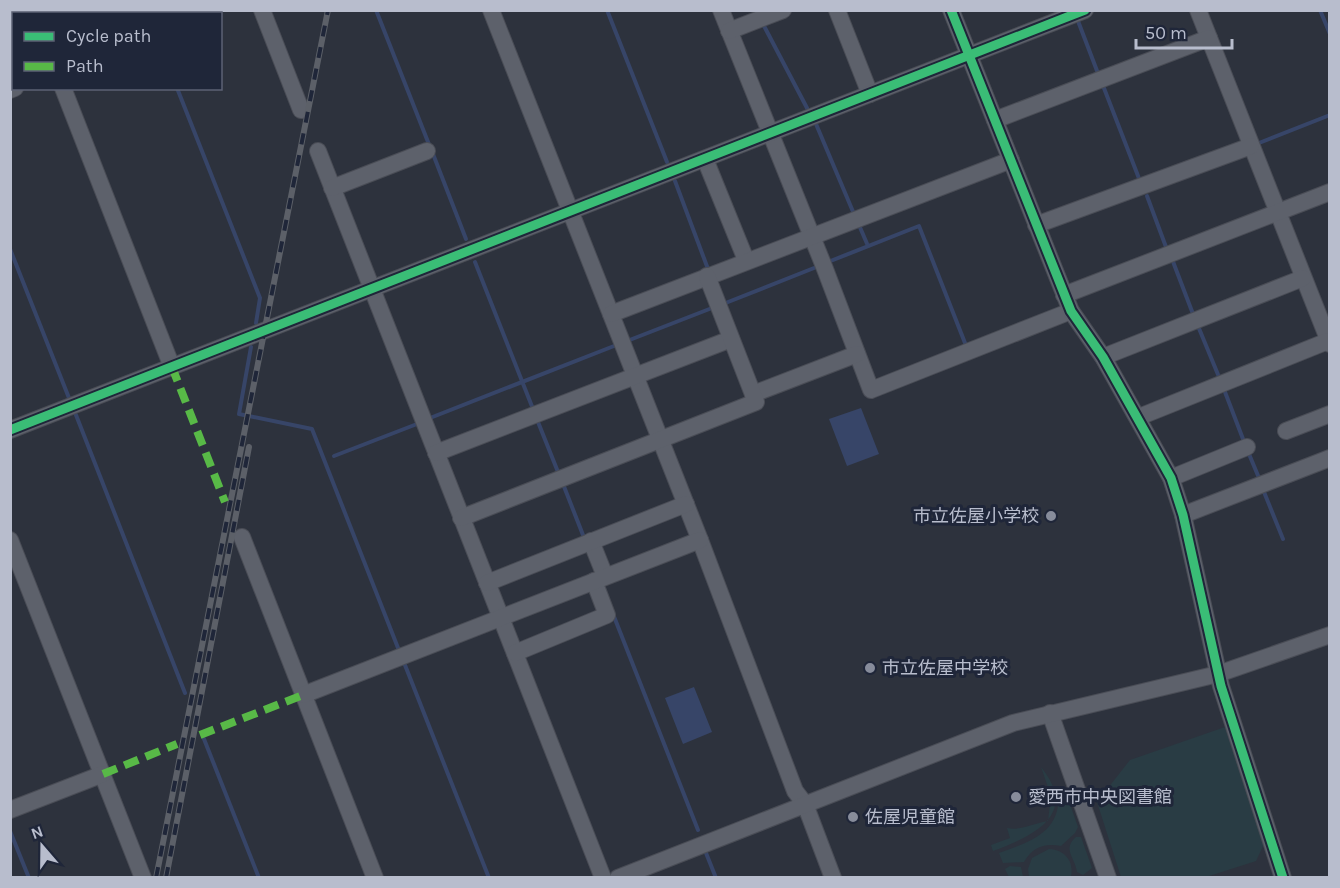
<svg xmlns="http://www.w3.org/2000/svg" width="1340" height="888" viewBox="0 0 1340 888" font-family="Karla,'Noto Sans JP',sans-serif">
	<rect width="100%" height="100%" fill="#2d323d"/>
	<g fill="#293c44">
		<polygon points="1225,727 1264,844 1256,861 1206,877 1121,877 1097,802 1130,760"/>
		<path d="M1041,767C1080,815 1033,836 993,851L991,845L1010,838L1007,828C1021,831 1034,823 1048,821L1051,796Z"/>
		<path d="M1064,787L1078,827L1075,833L1061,846C1044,843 1033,847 1024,862L1003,863L999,853C1033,841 1063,831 1058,789Z"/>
		<path d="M1076,837H1081L1092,868L1083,875L1077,872C1075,857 1062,849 1076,837Z"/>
		<path d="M1049,849C1065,850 1074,861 1071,877H1029L1028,869L1032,858Z"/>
		<polygon points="1010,866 1021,867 1023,877 1009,877 1005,869"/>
	</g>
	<g fill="#374568">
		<polygon points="861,408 879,454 847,466 829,419"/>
		<polygon points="694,687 712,732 683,744 665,698"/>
	</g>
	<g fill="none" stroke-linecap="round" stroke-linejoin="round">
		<g stroke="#374568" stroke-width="4">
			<polyline points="147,10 149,14"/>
			<polyline points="376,10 430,147"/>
			<polyline points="607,10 667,162"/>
			<polyline points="1320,10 1330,34"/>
			<polyline points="1078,21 1099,76"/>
			<polyline points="763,24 807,108"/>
			<polyline points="10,81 14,79"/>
			<polyline points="1102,83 1140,181"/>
			<polyline points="177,88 260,298 256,323"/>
			<polyline points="816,124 854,214"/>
			<polyline points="1259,143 1330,115"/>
			<polyline points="433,154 466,239"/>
			<polyline points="675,181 708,269"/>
			<polyline points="1147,196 1166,247"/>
			<polyline points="859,225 868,246"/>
			<polyline points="10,249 69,398"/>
			<polyline points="1172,259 1193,314"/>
			<polyline points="475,262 533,409"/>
			<polyline points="828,262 919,226 965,343"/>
			<polyline points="723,304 814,268"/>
			<polyline points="1198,326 1219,377"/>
			<polyline points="627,341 712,308"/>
			<polyline points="251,347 239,414 312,429 400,653"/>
			<polyline points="1225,392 1243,439"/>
			<polyline points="76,415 185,693"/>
			<polyline points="430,418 614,346"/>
			<polyline points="538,422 558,472"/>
			<polyline points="1249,454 1259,478"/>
			<polyline points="334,456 417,424"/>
			<polyline points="563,484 583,535"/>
			<polyline points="1264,492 1283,539"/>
			<polyline points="613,614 698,830"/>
			<polyline points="403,660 489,878"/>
			<polyline points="204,739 259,878"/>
			<polyline points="10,831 29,878"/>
			<polyline points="706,853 716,878"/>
		</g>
		<g stroke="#4a4d56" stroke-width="18">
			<g id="minor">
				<polyline points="33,10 34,14"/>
				<polyline points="262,10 301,110"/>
				<polyline points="491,10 700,540 795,791 805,804 833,878"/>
				<polyline points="721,10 825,269 871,390 1071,311"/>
				<polyline points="837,10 870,94"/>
				<polyline points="951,10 1071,311 1103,357 1171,478 1183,515 1221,686 1283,878"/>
				<polyline points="1198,10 1330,344"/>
				<polyline points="204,14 211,10"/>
				<polyline points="729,31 783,10"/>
				<polyline points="63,88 172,367"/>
				<polyline points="10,90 15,88"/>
				<polyline points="995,120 1209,38"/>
				<polyline points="318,151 603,878"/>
				<polyline points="705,159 746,260"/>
				<polyline points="332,188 427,151"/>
				<polyline points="1036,225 1251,146"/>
				<polyline points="1064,295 1330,192"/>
				<polyline points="611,314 1011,160"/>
				<polyline points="1103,357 1303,278"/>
				<polyline points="753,394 857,354"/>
				<polyline points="1139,417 1328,341"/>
				<polyline points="10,430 1085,10"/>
				<polyline points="1286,431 1330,414"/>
				<polyline points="436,453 731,339"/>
				<polyline points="1171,478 1247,447"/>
				<polyline points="1183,515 1330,458"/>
				<polyline points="461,518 756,402 707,276"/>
				<polyline points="242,537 375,878"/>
				<polyline points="10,540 143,878"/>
				<polyline points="591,541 605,576"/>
				<polyline points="487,583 686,504"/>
				<polyline points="515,653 607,615 594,581"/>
				<polyline points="303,695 700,540"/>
				<polyline points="1050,713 1108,878"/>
				<polyline points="10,810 103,774"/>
				<polyline points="618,878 1013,723 1218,674 1330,635"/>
			</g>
		</g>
		<use href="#minor" stroke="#5d616b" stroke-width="16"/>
		<g stroke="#5c6068" stroke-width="6">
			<g id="rail">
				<polyline points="156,878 328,10"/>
				<polyline points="166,878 249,447"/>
			</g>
		</g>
		<use href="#rail" stroke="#1f2639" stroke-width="4" stroke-dasharray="11" stroke-linecap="butt"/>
		<g stroke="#58b947" stroke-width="8" stroke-dasharray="15 8" stroke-linecap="butt">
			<polyline points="172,367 225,502"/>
			<polyline points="200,735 303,695"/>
			<polyline points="103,774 177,744"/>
		</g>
		<g stroke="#1f2639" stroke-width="13">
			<g id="cycleway">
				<polyline points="951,10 1071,311 1103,357 1171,478 1183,515 1221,686 1283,878"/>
				<polyline points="10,430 1085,10"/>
			</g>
		</g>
		<use href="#cycleway" stroke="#3abd76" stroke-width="9"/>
	</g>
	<g fill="#878c9b" stroke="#1f2639" stroke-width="2">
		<circle cx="1051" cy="516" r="6"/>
		<circle cx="870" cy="668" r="6"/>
		<circle cx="1016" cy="797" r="6"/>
		<circle cx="853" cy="817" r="6"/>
	</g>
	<g text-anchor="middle" stroke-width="6" stroke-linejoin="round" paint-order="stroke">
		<g font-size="18" fill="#b8bdcd" stroke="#1f2639" text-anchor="start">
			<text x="1039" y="522" text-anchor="end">市立佐屋小学校</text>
			<text x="882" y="674">市立佐屋中学校</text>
			<text x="1028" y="803">愛西市中央図書館</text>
			<text x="865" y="823">佐屋児童館</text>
		</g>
	</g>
	<rect width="1340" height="888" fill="none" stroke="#b8bdcd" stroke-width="24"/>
	<rect x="12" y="12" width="210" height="78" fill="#1f2639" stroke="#5c6274" stroke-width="1.5"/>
	<rect x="24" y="32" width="30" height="9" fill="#3abd76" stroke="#5c6274" stroke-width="1.5"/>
	<text x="66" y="42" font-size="18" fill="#b8bdcd">Cycle path</text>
	<rect x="24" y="62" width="30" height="9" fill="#58b947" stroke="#5c6274" stroke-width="1.5"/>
	<text x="66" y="72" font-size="18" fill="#b8bdcd">Path</text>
	<g transform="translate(42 846) rotate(340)" stroke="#1f2639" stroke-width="4.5" paint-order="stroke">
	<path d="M0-4.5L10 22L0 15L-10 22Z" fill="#b8bdcd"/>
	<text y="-9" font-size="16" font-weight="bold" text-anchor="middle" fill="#b8bdcd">N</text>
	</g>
	<path d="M1136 39v9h96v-9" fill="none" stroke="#b8bdcd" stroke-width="3"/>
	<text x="1145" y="39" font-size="18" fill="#b8bdcd" stroke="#1f2639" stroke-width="4.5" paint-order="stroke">50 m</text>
</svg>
